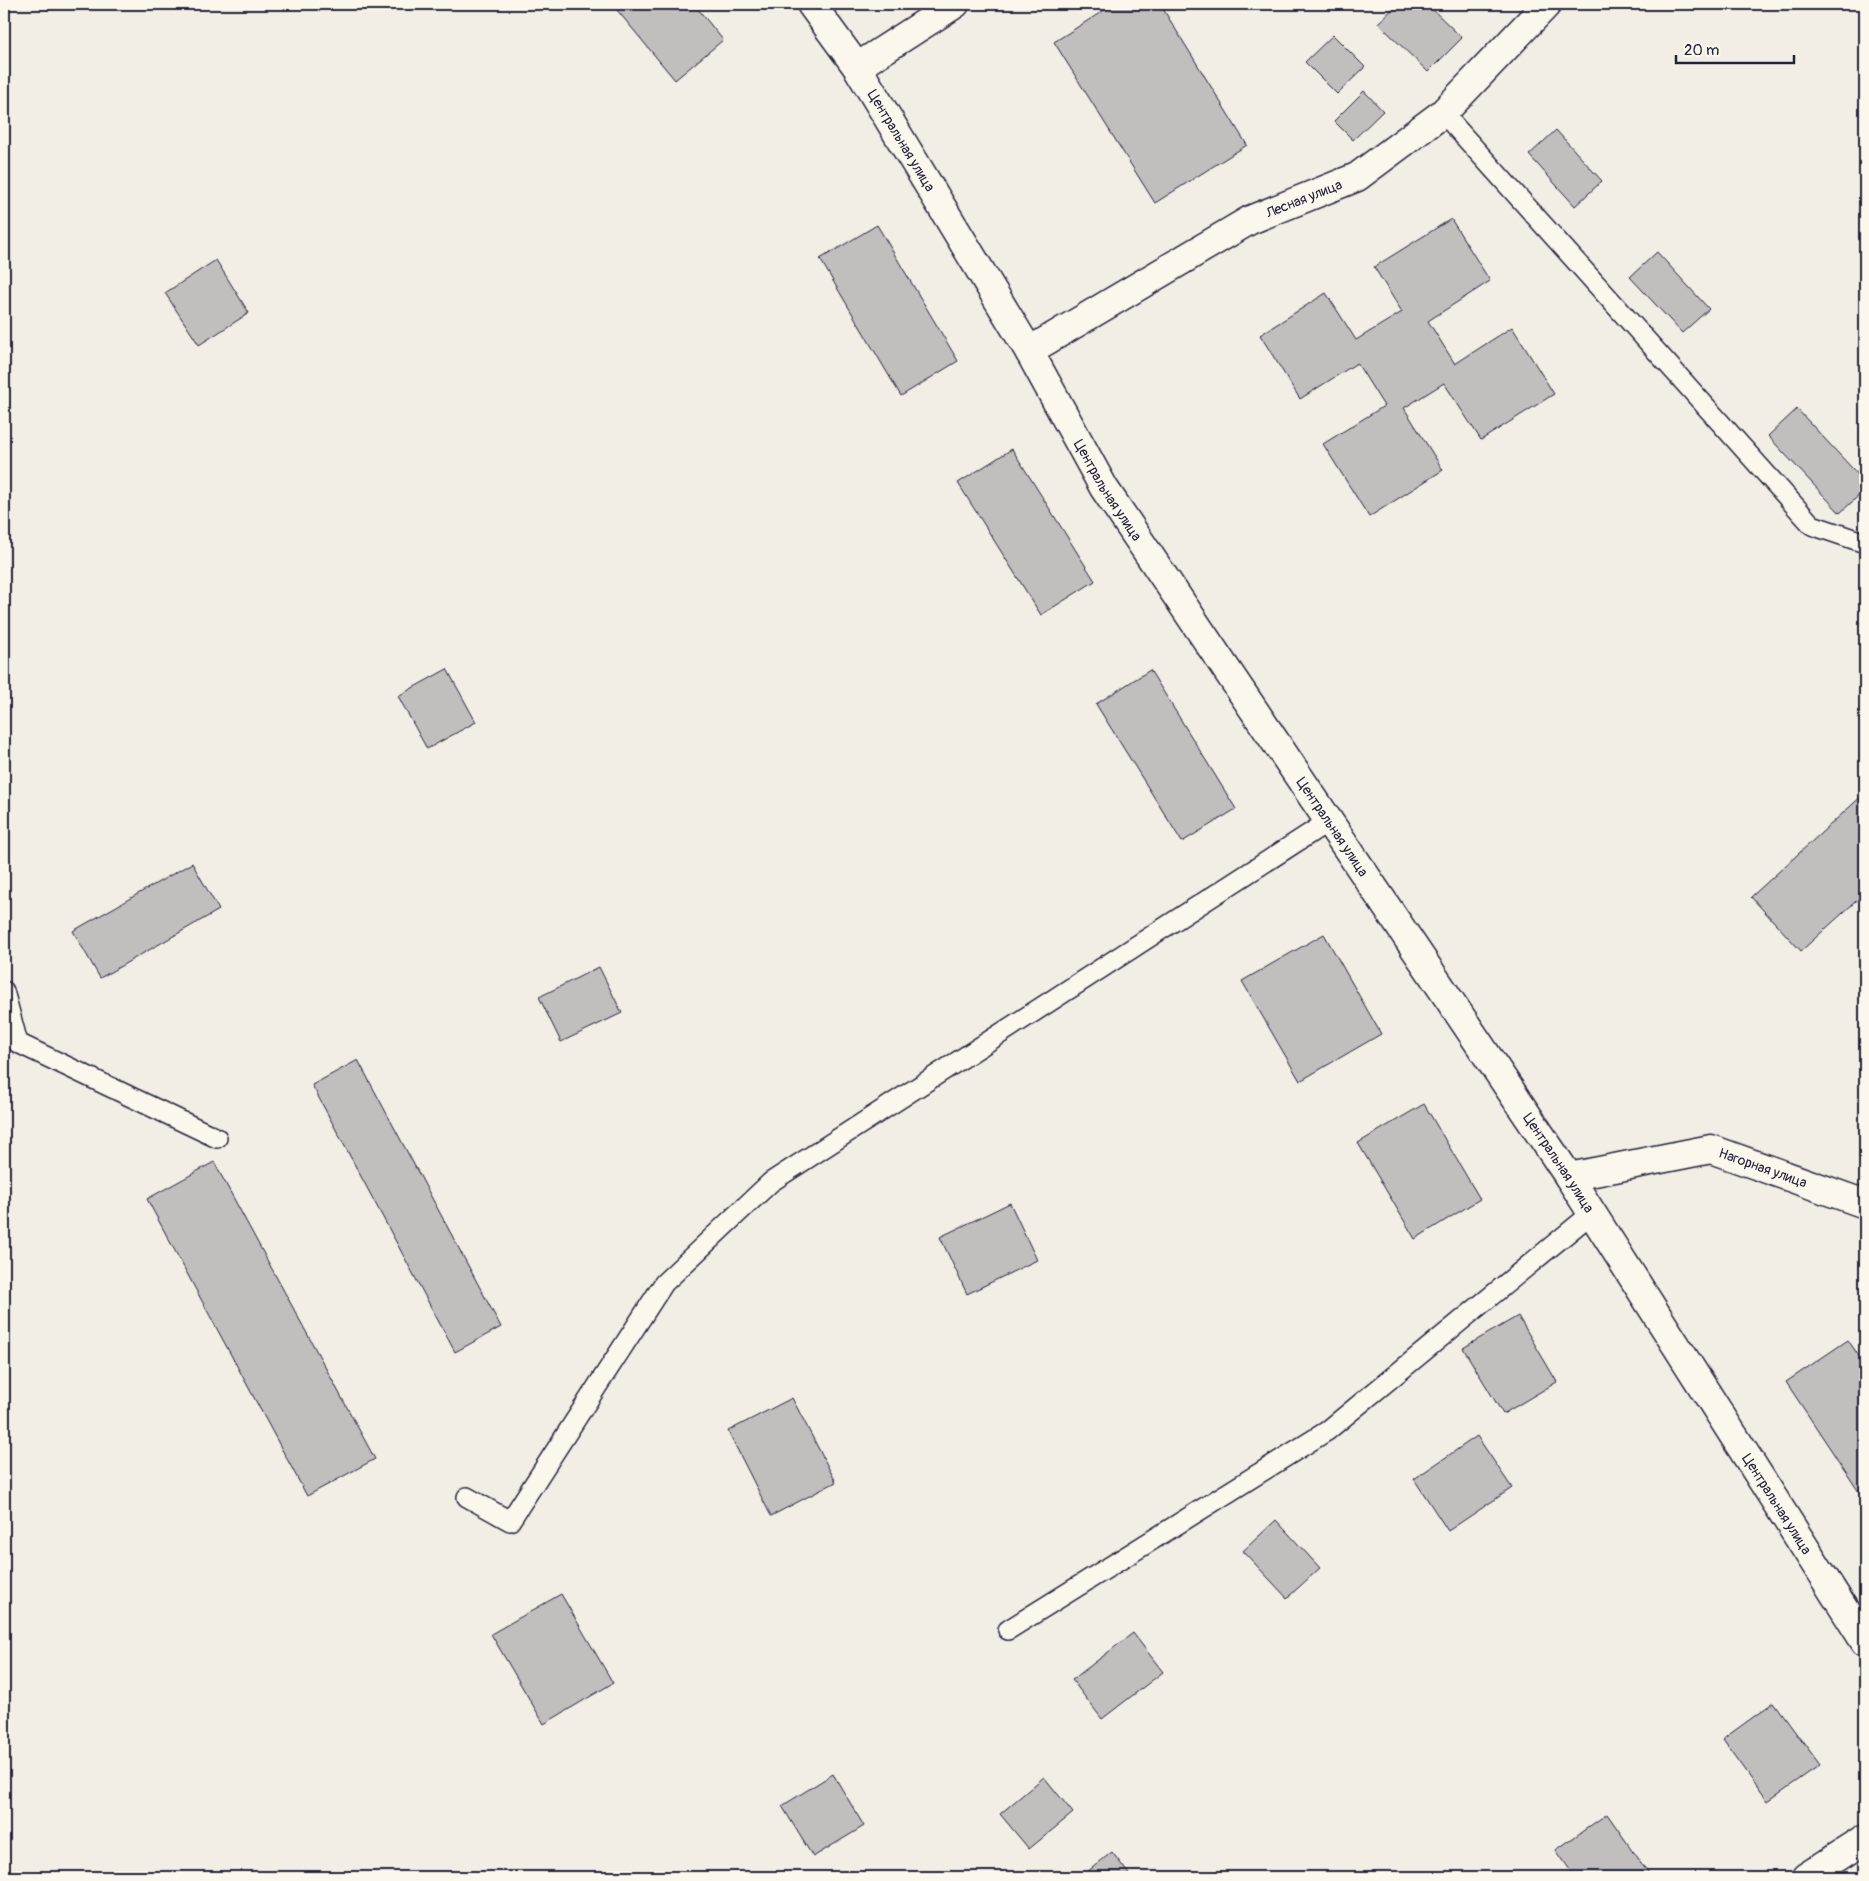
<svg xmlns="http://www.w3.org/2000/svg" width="1869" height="1881" viewBox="0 0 1869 1881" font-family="Pangolin,sans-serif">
	<rect width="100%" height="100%" fill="#f2eee5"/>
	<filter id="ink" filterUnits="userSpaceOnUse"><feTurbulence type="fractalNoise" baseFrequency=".02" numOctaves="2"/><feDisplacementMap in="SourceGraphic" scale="10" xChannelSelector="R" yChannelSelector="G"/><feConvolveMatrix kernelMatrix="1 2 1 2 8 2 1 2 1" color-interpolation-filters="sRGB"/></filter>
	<g filter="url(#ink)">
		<g fill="#c2bebe" stroke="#22223b">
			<polygon points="612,4 694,4 723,40 675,80"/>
			<polygon points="1114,4 1160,4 1247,145 1155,203 1054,42"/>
			<polygon points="1398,4 1427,4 1462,38 1428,72 1378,23"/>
			<polygon points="1333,35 1365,67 1337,94 1305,62"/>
			<polygon points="1364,91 1383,111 1353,140 1334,121"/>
			<polygon points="1556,130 1602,181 1575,206 1529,155"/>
			<polygon points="1451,219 1490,281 1428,321 1455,364 1512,327 1554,394 1481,440 1444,383 1404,408 1443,470 1369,517 1323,444 1384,406 1357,363 1300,399 1260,335 1326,293 1356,340 1402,312 1374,267"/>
			<polygon points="877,225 958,361 901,396 820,259"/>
			<polygon points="1657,252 1709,309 1682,333 1630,277"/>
			<polygon points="216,260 249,313 199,345 165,293"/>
			<polygon points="1797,409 1865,482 1865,490 1840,513 1768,436"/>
			<polygon points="1012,449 1095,581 1041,615 958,483"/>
			<polygon points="447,669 476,722 427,749 398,696"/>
			<polygon points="1150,670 1236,809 1182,842 1096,704"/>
			<polygon points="1865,793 1865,893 1801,951 1751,897"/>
			<polygon points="192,863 219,910 100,978 73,931"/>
			<polygon points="1324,934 1381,1034 1300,1081 1242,981"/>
			<polygon points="599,967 622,1013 561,1042 539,997"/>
			<polygon points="358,1060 501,1327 455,1352 312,1085"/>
			<polygon points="1424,1104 1480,1199 1415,1239 1358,1143"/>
			<polygon points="214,1162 375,1459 307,1496 147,1199"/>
			<polygon points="1010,1203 1037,1260 967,1294 940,1237"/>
			<polygon points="1518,1316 1557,1382 1503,1414 1463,1348"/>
			<polygon points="1848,1340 1865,1365 1865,1501 1786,1382"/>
			<polygon points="792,1398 836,1482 771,1516 728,1431"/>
			<polygon points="1477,1436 1512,1488 1448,1531 1414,1479"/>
			<polygon points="1276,1520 1320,1568 1287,1598 1243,1551"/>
			<polygon points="561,1594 613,1683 544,1724 491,1634"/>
			<polygon points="1133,1633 1163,1672 1102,1719 1072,1680"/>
			<polygon points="1774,1702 1820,1765 1768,1801 1723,1739"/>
			<polygon points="833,1774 864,1826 813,1857 782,1806"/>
			<polygon points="1044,1777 1073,1813 1029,1849 1000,1814"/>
			<polygon points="1607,1814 1651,1877 1575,1877 1556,1850"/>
			<polygon points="1112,1852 1131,1877 1091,1877 1087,1872"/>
		</g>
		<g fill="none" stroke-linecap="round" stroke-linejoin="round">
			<g stroke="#22223b" stroke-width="22">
				<g id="service">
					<polyline points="1443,113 1812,525 1865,543"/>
					<polyline points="4,991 18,1043 217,1138"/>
					<polyline points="467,1497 510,1521 664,1283 771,1182 1329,821"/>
					<polyline points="1008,1630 1327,1431 1592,1213"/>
				</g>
			</g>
			<g stroke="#22223b" stroke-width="31">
				<g id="minor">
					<path id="s1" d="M811,4L857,67L1029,351L1104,488L1569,1177L1865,1642"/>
					<polyline points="857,67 955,4"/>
					<path id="s2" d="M1029,351L1250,220L1357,177L1443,113L1547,4"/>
					<path id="s3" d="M1569,1177L1711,1149L1865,1204"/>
					<polyline points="1806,1877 1865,1839"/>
				</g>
			</g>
			<use href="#service" stroke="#fbf7ec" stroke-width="19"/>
			<use href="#minor" stroke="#fbf7ec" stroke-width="28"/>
		</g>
	</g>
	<g text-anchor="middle" stroke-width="5" stroke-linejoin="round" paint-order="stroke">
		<g font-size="14" fill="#22223b" stroke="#fbf7ec">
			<text dy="5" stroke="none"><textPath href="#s1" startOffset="164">Центральная улица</textPath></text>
			<text dy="5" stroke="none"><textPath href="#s2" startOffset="315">Лесная улица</textPath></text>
			<text dy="5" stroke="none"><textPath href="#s1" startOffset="570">Центральная улица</textPath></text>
			<text dy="5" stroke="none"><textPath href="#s1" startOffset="975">Центральная улица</textPath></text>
			<text dy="5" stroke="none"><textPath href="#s1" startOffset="1380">Центральная улица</textPath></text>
			<text dy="5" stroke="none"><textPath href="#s3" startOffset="200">Нагорная улица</textPath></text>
			<text dy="5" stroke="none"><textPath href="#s1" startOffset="1785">Центральная улица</textPath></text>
		</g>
	</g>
	<rect width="1869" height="1881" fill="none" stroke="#fbf7ec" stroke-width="20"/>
	<rect x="10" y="10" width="1849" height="1861" fill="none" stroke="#22223b" stroke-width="2" filter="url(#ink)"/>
	<path d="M1676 55v8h118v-8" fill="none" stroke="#22223b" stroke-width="2.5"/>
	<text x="1684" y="55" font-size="15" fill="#22223b" stroke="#fbf7ec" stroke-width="4" paint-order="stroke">20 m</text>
</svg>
